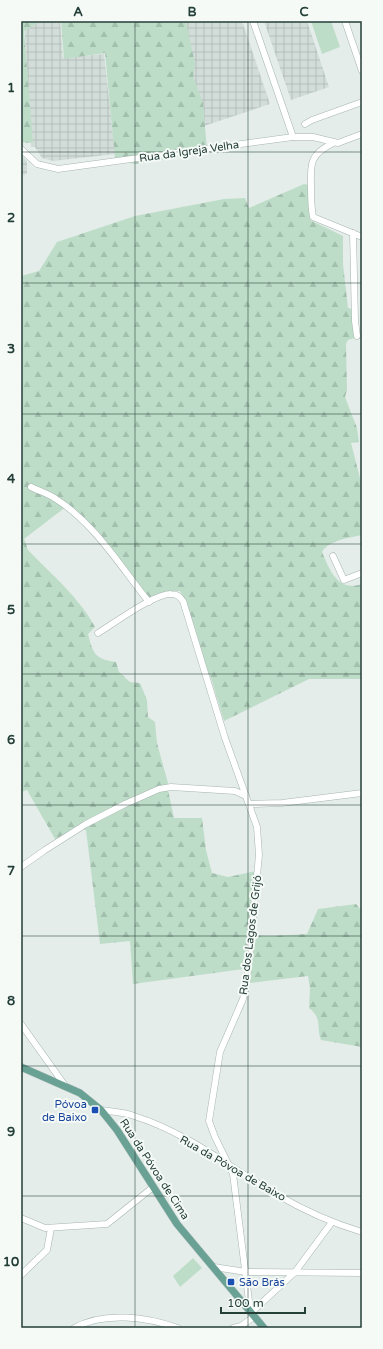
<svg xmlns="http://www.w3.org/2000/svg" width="383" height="1349" viewBox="0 0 383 1349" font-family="'Varela Round',sans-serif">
	<defs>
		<pattern id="industrial-grid" width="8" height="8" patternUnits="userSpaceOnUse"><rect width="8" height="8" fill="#d2ddd9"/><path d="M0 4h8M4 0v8" fill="none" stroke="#b4bfbb"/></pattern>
		<pattern id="forest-firs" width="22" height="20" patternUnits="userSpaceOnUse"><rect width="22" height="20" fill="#beddc8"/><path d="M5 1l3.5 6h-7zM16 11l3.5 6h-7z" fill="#a3bfad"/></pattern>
	</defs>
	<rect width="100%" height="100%" fill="#e4edea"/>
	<g fill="url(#industrial-grid)">
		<polygon points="24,21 60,21 63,58 104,54 115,154 53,161 42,158 35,147 31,147"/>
		<polygon points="178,21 242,21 270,104 201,127"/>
		<polygon points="264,21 307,21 329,87 291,100"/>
		<polygon points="21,155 27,161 27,174 21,175"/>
	</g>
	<g fill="url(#forest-firs)">
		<polygon points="21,21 42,21 24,31 33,142 29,143 21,142"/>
		<polygon points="61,21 186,21 195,64 193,76 203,103 207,150 197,154 135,164 115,159 105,53 64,59"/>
		<path d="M304,184L308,185L310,220L343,236V264L348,308L352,309L355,338L348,340L346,344L347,390L345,397L357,428L359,442L351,443L362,486V535C349,538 329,540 322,552C330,571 338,592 362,584V679H309L224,721L211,678L203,663L187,607L180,591H173L149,598L107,546L67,506L24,539L28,550C51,574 79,597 95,627L88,634C93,654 95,659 116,662L119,672L130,682L140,683L147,700L148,717L155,722L157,743L168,783V790L174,818H202L206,850L212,873L228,877L256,871L248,935L270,936L307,934L318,909L356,904L362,911V1047L321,1040C316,1027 323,1019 309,1008L310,988L308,976L250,983L251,968L133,984L130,941L100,944L86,830H78L55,839L27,790L21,792V276L39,271L57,242L135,216L224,199L245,198L249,208Z"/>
	</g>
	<g fill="#beddc8">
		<polygon points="311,21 331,21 340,47 322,54"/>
		<polygon points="193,1258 202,1268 180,1287 173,1276"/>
	</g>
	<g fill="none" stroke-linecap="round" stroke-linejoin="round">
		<g stroke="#a7b5b1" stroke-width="7">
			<g id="minor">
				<polyline points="253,21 293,137"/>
				<polyline points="345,21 362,71"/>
				<polyline points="305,124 312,120 362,102"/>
				<path d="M333,143C311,154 310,162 311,186C311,197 311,207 313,217L362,237"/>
				<polyline points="21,149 37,164 58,169 293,137 313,137 338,143 362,134"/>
				<polyline points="353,233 355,321 357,336"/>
				<path d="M31,487C39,491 49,494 56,499C95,524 120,566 149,602"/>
				<polyline points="333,556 344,580 362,573"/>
				<path d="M98,633C113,624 155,593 171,594C177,594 179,596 183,601L225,738L257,827L259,855L247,980L243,999L220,1052L209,1121L215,1137L233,1174L250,1309"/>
				<polyline points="250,804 282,803 362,793"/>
				<polyline points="21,867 45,850 86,824 125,804 159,789 171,787 235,791 246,796"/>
				<polyline points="21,1024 66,1087"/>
				<path d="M101,1110C112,1112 124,1112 134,1116C186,1132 229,1167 276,1194C303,1210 332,1223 362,1232"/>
				<polyline points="21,1218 45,1228 107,1224 152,1188"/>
				<polyline points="214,1267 246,1272 362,1273"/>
				<polyline points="21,1275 47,1250 51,1228"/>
				<polyline points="252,1312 295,1272 332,1222"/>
				<path d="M74,1328C104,1311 147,1317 178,1328"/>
				<polyline points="233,1328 241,1326 255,1316"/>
			</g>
		</g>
		<g stroke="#c2c9c7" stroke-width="8">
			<polyline id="major" points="21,1067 80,1093 101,1110 117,1130 177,1224 264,1328"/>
		</g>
		<use href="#minor" stroke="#fff" stroke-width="6"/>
		<use href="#major" stroke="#6aa195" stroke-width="7"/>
	</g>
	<path fill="none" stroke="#243e38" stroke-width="1" stroke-opacity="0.55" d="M135,21V1328M248,21V1328M21,152H362M21,283H362M21,414H362M21,544H362M21,674H362M21,805H362M21,936H362M21,1066H362M21,1196H362"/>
	<g fill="#1a4fb4" stroke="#f5faf7" stroke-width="1.5">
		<rect x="91" y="1106" width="8" height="8" rx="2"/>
		<rect x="227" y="1278" width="8" height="8" rx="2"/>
	</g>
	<g text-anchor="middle" stroke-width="4" stroke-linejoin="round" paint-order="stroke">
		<g font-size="11" fill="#243e38" stroke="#f5faf7">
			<text transform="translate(189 151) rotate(-8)" y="4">Rua da Igreja Velha</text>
			<text transform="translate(250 935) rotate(-83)" y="4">Rua dos Lagos de Grijó</text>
			<text transform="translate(233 1168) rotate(30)" y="4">Rua da Póvoa de Baixo</text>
			<text transform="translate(155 1169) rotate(57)" y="4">Rua da Póvoa de Cima</text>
		</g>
		<g font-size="11" fill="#164399" stroke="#f5faf7" text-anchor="end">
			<text x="87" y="1108">Póvoa<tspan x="87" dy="13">de Baixo</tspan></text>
			<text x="239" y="1286" text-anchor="start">São Brás</text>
		</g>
	</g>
	<rect width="383" height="1349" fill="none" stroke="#f5faf7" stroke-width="44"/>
	<path d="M221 1307v6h84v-6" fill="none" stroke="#243e38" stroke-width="2"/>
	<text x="227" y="1307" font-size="12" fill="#243e38" stroke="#f5faf7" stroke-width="3" paint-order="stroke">100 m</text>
	<rect x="22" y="22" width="339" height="1305" fill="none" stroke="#243e38" stroke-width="1.5"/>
	<g font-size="13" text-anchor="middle" font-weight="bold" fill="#243e38">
		<text x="78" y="16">A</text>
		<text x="192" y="16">B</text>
		<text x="304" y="16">C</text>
		<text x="11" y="92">1</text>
		<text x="11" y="222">2</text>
		<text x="11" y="353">3</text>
		<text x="11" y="483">4</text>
		<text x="11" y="614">5</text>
		<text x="11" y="744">6</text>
		<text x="11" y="875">7</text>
		<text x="11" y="1005">8</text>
		<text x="11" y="1136">9</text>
		<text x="11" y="1266">10</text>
	</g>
</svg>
